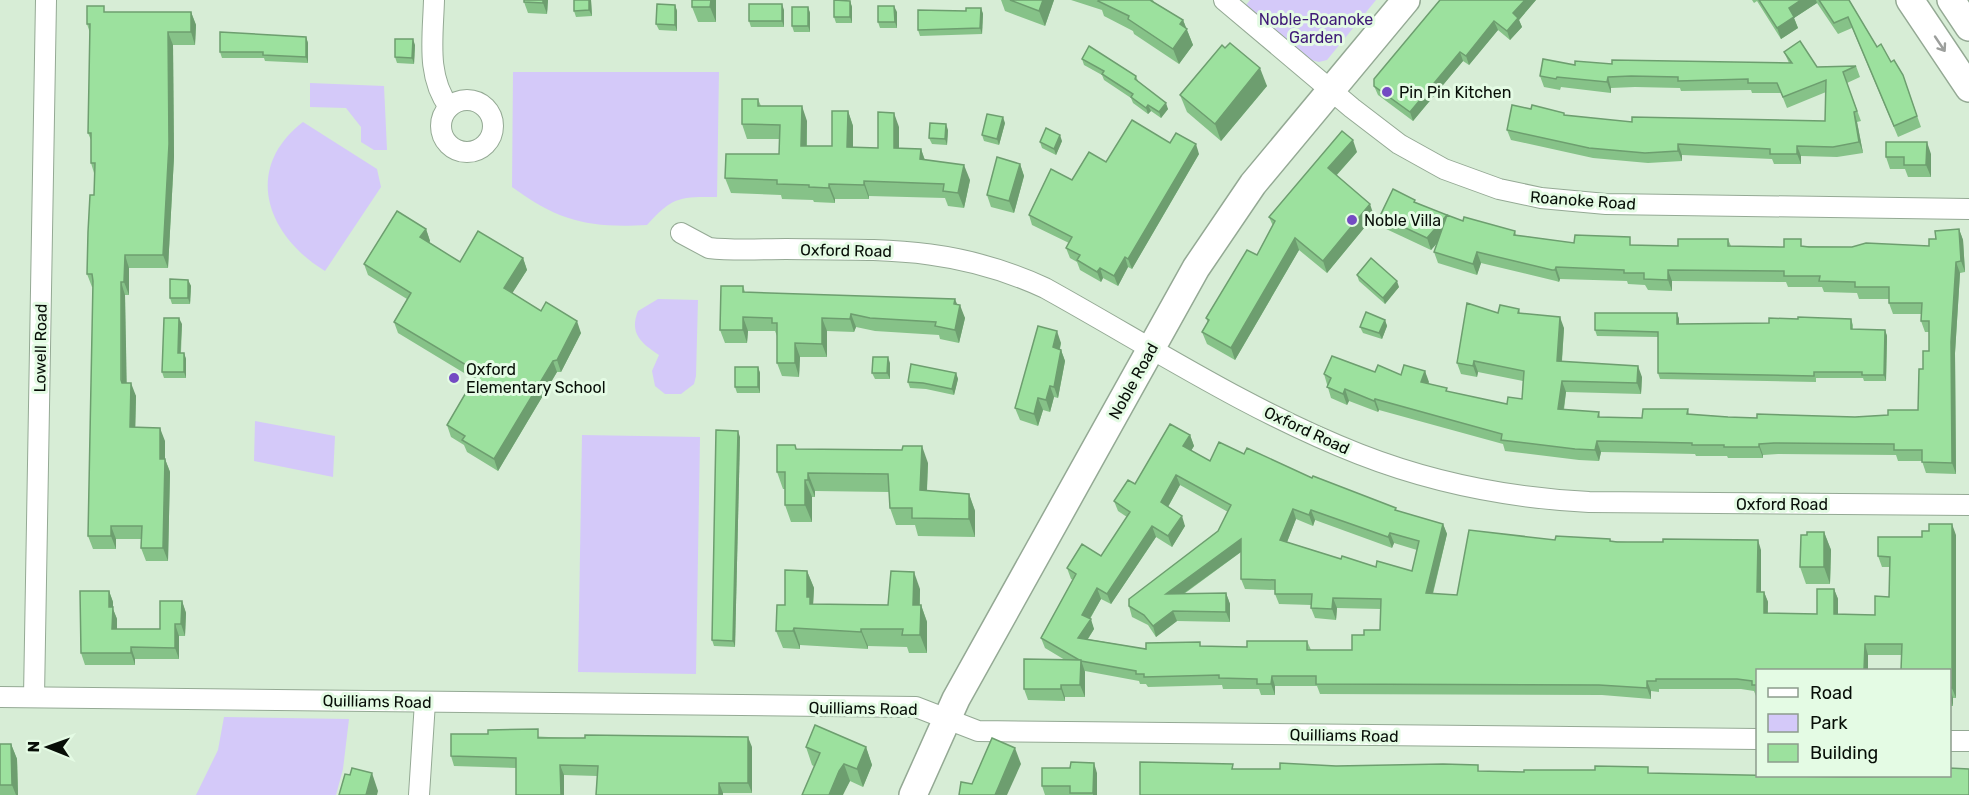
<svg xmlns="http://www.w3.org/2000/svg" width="1969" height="795" viewBox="0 0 1969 795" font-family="Rubik,sans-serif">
	<rect width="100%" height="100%" fill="#d7edd6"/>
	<g fill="#d4c9f9">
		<polygon points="1250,0 1376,0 1327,60 1319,62 1311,60 1246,5"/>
		<path d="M513,72H719L717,197C680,197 673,196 647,225C589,228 560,222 512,187Z"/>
		<polygon points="310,83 384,86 387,150 374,150 361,142 361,127 346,108 310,107"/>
		<path d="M303,122L377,169L381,187L325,271C267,236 242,169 303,122Z"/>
		<path d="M658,299L698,300L696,376L694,384L681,394H665L655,386L652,371L659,355C641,343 629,333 638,311Z"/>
		<polygon points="255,421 335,436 333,477 254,461"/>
		<polygon points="582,435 700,437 696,674 578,672"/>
		<polygon points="224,717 349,719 343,769 336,795 196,795 218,750"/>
	</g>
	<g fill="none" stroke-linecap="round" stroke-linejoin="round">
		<g stroke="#94a994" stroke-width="22">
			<g id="minor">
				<path d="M434,0C433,37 426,76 449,107"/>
				<polyline points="1224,0 1352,108 1399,144 1444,169 1499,189 1541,198 1606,204 1969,209"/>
				<circle cx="467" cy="126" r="26"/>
				<path d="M681,233L709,248C734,251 761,249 786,249C884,250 954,246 1045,288C1148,345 1249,411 1359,454C1433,483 1510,498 1589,502L1969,505"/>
				<polyline points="0,697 916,707 978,731 1758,739"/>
				<polyline points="34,697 46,0"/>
				<polyline points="1950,741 1969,741"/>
				<polyline points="419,795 425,702"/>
			</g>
		</g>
		<g stroke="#94a994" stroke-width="30">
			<g id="secondary">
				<polyline points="1910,0 1969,88"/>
				<polyline points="1951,0 1969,27"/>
				<polyline points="913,795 956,699 1196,268 1253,184 1406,0"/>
			</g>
		</g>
		<use href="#minor" stroke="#fff" stroke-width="20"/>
		<use href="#secondary" stroke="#fff" stroke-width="27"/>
	</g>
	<g fill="#86c288" fill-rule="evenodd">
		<polygon points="548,0 547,14 528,13 524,2"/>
		<polygon points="591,0 592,16 576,17 574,11"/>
		<polygon points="692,0 716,0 716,22 698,22 692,7"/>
		<polygon points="1001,0 1054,0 1045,26 1005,11"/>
		<polygon points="1071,0 1153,0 1154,2 1183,20 1193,45 1179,64 1134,34 1133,31 1104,16 1102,10"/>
		<polygon points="1440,0 1536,0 1519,20 1522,27 1510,40 1498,30 1469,65 1463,61 1413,121 1378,95 1374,86"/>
		<polygon points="1752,0 1849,0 1877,47 1903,75 1921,127 1898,137 1852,28 1838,34 1817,3 1794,18 1798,28 1781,39 1757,1 1754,3"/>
		<polygon points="850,1 852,7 852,23 836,23 834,17"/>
		<polygon points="675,5 677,11 677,31 659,30 656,24"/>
		<polygon points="808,7 810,13 810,32 794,32 792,26"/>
		<polygon points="981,8 983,14 982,34 920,36 918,30 966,11"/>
		<polygon points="784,10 784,27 751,27 749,21"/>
		<polygon points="107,12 191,12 196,25 195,45 173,45 174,157 168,268 129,268 129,295 125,295 126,383 136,396 135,428 165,441 165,459 170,472 168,561 146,561 141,548 141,539 116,539 116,549 93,549 88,536 93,287 92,287 87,274 94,195 94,173 91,163 91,140 88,133 90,33 87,24"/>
		<polygon points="897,12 897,28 880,28 878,22"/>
		<polygon points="306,37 308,43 308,63 265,61 264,58 222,58 220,52"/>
		<polygon points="415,45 414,64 397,63 395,57"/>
		<polygon points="1225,48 1267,86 1221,141 1187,112 1180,95"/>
		<polygon points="1784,52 1817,67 1856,66 1860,77 1847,83 1861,121 1857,122 1863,153 1837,157 1801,156 1801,164 1774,164 1772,159 1682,155 1682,161 1648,163 1593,158 1511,140 1507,130 1531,109 1566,116 1632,122 1825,121 1826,92 1787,108 1781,93 1752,93 1751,90 1681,91 1680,88 1635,87 1611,88 1611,93 1561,87 1560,90 1544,87 1540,76 1575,65 1789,63"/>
		<polygon points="1082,59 1136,76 1138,81 1168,109 1161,118 1151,111 1148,114 1133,103 1131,98 1104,80 1102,75 1084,65"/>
		<polygon points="758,99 761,106 807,121 807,146 832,146 848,111 853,126 853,147 878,148 899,127 899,149 921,149 925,160 970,180 964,208 948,206 945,198 869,196 869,199 835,199 835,203 814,202 813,200 782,199 781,195 731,193 725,178 779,154 779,139 747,139 742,124"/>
		<polygon points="1005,123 999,145 984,141 982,135"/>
		<polygon points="948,130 947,145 932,144 929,138"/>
		<polygon points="1062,141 1056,155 1042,148 1040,142"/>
		<polygon points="1170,143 1199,154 1132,269 1128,267 1118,286 1103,278 1101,282 1080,270 1077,262 1070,258 1066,248 1069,243 1032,225 1029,215 1072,180 1106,162"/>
		<polygon points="1357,152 1336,176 1374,216 1327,273 1299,250 1235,360 1207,344 1202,332 1208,323 1206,318 1257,255 1273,226 1269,217"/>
		<polygon points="1931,154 1931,177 1908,177 1905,169 1890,169 1886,157"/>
		<polygon points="1020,164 1024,176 1014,213 991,207 987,195"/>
		<polygon points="1416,203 1463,221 1515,231 1516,235 1574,243 1678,246 1728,239 1731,246 1784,247 1804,246 1852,247 1929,246 1936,239 1959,229 1963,240 1965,272 1960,273 1955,353 1956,474 1926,473 1922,461 1898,461 1896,455 1778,454 1763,455 1763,458 1728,458 1727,456 1696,456 1695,454 1601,452 1599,461 1579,460 1505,451 1503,444 1379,410 1378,412 1349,401 1347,405 1331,398 1324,374 1375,372 1401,375 1425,371 1428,383 1448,392 1507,404 1522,399 1523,381 1478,372 1477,377 1461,374 1457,363 1498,313 1519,309 1520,313 1564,328 1562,361 1642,377 1641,394 1566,392 1564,410 1599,412 1600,417 1642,418 1688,409 1689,414 1728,417 1757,418 1855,417 1888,415 1918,410 1923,369 1929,351 1929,332 1925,332 1921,321 1922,314 1893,314 1889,303 1889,299 1859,299 1857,293 1824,292 1822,287 1788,287 1786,282 1672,281 1672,291 1648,290 1645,285 1628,284 1627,281 1560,279 1559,282 1556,281 1481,263 1477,275 1438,263 1434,252 1438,242 1431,250 1384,228 1380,216"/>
		<polygon points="426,229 430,241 429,243 460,262 523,258 527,270 512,293 541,311 581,333 561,372 557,372 498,471 467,452 464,445 451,437 447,425 474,379 398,333 394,322 407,299 368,275 364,264"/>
		<polygon points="1357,275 1399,287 1385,304 1359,281"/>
		<polygon points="188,280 191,286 190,304 172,304 170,298"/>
		<polygon points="743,286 745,292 957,304 965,318 959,343 940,339 939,335 875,331 856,327 854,332 827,331 827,357 800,357 799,377 782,376 777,363 777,336 775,331 748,331 747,343 725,343 720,330"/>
		<polygon points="1677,313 1679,319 1679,324 1769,323 1798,319 1851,319 1853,325 1853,329 1885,330 1887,336 1886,381 1864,381 1863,378 1816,378 1816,382 1660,379 1658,373 1658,337 1597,336 1595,330"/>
		<polygon points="1385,320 1387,326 1382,339 1363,333 1360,327"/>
		<polygon points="182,324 181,353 184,353 186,359 186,378 164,378 162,372"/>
		<polygon points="1061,343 1060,349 1061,350 1065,361 1058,398 1054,397 1050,412 1043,410 1038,426 1020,420 1015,408"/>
		<polygon points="890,363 890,379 875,379 872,373"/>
		<polygon points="758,367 760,373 760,393 737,393 735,387"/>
		<polygon points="956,373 958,379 954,395 926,389 910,388 908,382"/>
		<path d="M1190,435L1194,446L1191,451L1210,461L1244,454L1312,478L1397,511L1443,524L1447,534L1433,594L1457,595L1555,540L1610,539L1611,541L1761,550V592H1764L1768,602V613L1817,614L1834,589L1838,599V614L1875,615L1889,597V567H1882L1878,556L1922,537L1956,535V698H1953V706H1950V670L1902,655H1868L1758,670V696H1756L1754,691L1741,689H1659V692L1651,691V699L1602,695L1320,694L1317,686H1275V695H1261L1259,689H1223L1222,685L1148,687L1146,684H1140L1139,681L1085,671V697H1065V701L1028,700L1024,689L1065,660L1045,648L1041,638L1073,580L1071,579L1067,568L1101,556L1127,517L1118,511L1114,501L1135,484ZM1180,485L1228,512L1218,531L1129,606L1132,617L1148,625L1156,637L1177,621L1230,622V604L1226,593L1184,594L1241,552V579L1245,589L1275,590V594L1279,604L1311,605V608L1315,618L1336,620L1337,608L1381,609L1380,630L1364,635L1352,650H1311L1307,641L1247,647L1201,646L1146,649L1088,639L1094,629L1090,619L1101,599L1111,604L1156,537L1172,547L1185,526L1168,507ZM1296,519L1313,526L1315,520L1392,548L1394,543L1417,550L1412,571L1376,567L1341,559L1287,542Z"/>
		<polygon points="740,437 735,647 714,646 712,640"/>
		<polygon points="797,449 928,463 927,491 969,494 975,511 975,537 918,536 915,525 896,525 890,508 889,492 815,491 815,497 812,497 812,522 791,522 785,505 785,489 783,489 777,472"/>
		<polygon points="1824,532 1831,550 1830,584 1806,584 1800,567 1807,535"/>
		<polygon points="807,571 814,588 813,604 888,605 920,589 920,605 921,605 927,622 927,653 909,653 907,647 868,646 868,649 800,645 800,649 783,648 776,631 785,605"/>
		<polygon points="109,591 113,602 113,609 117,619 117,629 160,629 182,601 186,613 185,636 179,636 179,659 135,659 135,665 85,665 81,653"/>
		<polygon points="488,734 752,747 752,793 723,793 723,795 596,795 597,776 564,775 516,768 454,766 451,756"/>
		<polygon points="0,744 11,744 17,759 18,795 0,795"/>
		<polygon points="806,747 866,747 872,765 863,787 850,781 846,788 812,765"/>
		<polygon points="1097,773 1097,795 1045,795 1042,786"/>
	</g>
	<g fill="#6d9e6f">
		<polygon points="543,0 548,0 547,14 543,3"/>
		<polygon points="589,0 591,0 592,16 589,10"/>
		<polygon points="711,0 716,0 716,22 710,7"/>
		<polygon points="1043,0 1054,0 1045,26 1039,11"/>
		<polygon points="1525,0 1536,0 1519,20 1522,27 1510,40 1507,31 1513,13"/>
		<polygon points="1801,0 1816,0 1817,3 1794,18 1798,28 1781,39 1777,28 1789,8"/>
		<polygon points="850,1 852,7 852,23 850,17"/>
		<polygon points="782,4 784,10 784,27 782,21"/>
		<polygon points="675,5 677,11 677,31 675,25"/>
		<polygon points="894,6 897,12 897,28 895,22"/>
		<polygon points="808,7 810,13 810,32 808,26"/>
		<polygon points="981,8 983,14 982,34 980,28"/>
		<polygon points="191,12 196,25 195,45 191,32"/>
		<polygon points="1183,20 1193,45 1179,64 1173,49 1180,24"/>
		<polygon points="1494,21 1498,30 1469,65 1466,56"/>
		<polygon points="168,32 173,45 174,157 168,268 163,255"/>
		<polygon points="306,37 308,43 308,63 306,57"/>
		<polygon points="413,39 415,45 414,64 412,58"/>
		<polygon points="1460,52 1463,61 1413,121 1410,112"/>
		<polygon points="1260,68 1267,86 1221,141 1215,124"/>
		<polygon points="1608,77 1611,88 1611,93 1607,82"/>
		<polygon points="1166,103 1168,109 1161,118 1159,112"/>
		<polygon points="1148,105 1151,111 1148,114 1146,108"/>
		<polygon points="802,106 807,121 806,161 801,146"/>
		<polygon points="848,111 853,126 853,162 847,147"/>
		<polygon points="1854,112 1857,122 1863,153 1859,142"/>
		<polygon points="894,113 899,127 899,163 894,148"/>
		<polygon points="1003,117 1005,123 999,145 997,139"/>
		<polygon points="946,124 948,130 947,145 945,139"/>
		<polygon points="1060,135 1062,141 1056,155 1054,149"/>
		<polygon points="1353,140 1357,152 1332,180 1328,168"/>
		<polygon points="1927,142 1931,154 1931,177 1926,165"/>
		<polygon points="1196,144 1199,154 1132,269 1128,259"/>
		<polygon points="1678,144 1682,155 1682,161 1678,151"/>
		<polygon points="1797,146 1801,156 1801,164 1797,154"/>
		<polygon points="921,149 926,164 920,159"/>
		<polygon points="1020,164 1024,176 1014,213 1009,201"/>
		<polygon points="964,165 970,180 964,208 958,193"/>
		<polygon points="864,181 869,196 869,199 864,185"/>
		<polygon points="829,184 835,199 835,203 829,188"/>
		<polygon points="1370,204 1374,216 1327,273 1323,261"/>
		<polygon points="1447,215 1451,227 1431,250 1427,238"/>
		<polygon points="426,229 430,241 425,249 420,237"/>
		<polygon points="1959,229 1963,240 1965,272 1961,261"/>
		<polygon points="1295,238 1299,250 1235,360 1231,348"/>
		<polygon points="1477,252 1481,263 1477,275 1473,264"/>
		<polygon points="125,255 129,268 129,295 124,282"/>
		<polygon points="1125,257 1128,267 1118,286 1114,276"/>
		<polygon points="523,258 527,270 508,300 504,288"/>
		<polygon points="1956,262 1960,273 1955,353 1956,474 1952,463 1951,342"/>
		<polygon points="1556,267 1560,279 1559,282 1555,270"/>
		<polygon points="1100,268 1103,278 1101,282 1097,272"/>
		<polygon points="1668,270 1672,281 1672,291 1668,280"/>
		<polygon points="188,280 191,286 190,304 188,298"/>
		<polygon points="1397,281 1399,287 1385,304 1383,298"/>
		<polygon points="121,282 125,295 127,396 122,383"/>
		<polygon points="955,299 959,309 960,305 965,318 959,343 955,330"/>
		<polygon points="1677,313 1679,319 1679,330 1677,324"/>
		<polygon points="851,314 856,327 854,332 850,319"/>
		<polygon points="743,317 748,331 747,343 743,330"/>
		<polygon points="1560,317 1564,328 1561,372 1557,361"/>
		<polygon points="179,318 182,324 180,359 178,353"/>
		<polygon points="822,318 827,331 827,357 822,344"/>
		<polygon points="1385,320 1387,326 1382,339 1379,333"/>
		<polygon points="577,321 581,333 561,372 557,360"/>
		<polygon points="1885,330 1887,336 1886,381 1884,375"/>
		<polygon points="1057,331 1061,343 1057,359 1053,347"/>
		<polygon points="795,343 800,357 799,377 795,363"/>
		<polygon points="1061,350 1065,361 1058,398 1054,387"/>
		<polygon points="184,353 186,359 186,378 184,372"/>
		<polygon points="888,357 890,363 890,379 887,373"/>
		<polygon points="553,361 557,372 498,471 494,459"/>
		<polygon points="1474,361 1478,372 1477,377 1473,366"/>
		<polygon points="1638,366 1642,377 1641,394 1637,383"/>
		<polygon points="758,367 760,373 760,393 758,387"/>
		<polygon points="1425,371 1429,382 1425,393 1421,382"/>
		<polygon points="956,373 958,379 954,395 952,389"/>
		<polygon points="1562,381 1566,392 1562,420 1558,409"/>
		<polygon points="131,383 136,396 135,441 130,427"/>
		<polygon points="1050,386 1054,397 1050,412 1046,400"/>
		<polygon points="1345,389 1349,401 1347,405 1343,394"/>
		<polygon points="1038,398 1043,410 1038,426 1034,414"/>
		<polygon points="1375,399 1379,410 1378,412 1374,401"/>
		<polygon points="160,428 165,441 165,459 170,472 168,561 163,548 160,459"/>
		<polygon points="738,431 740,437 735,647 733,641"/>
		<polygon points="1190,435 1194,446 1187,457 1183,446"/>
		<polygon points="1597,441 1601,452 1599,461 1595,450"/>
		<polygon points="1759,444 1763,455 1763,458 1759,447"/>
		<polygon points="922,446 928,463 926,508 920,490"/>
		<polygon points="808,473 815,491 815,497 808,480"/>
		<polygon points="1176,475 1180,485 1165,512 1161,502"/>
		<polygon points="805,480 812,497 812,522 805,505"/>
		<polygon points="969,494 975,511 975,537 969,519"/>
		<polygon points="1293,509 1296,519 1284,550 1280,540"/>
		<polygon points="1311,510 1315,520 1313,526 1309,515"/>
		<polygon points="1182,516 1185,526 1172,547 1168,536"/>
		<polygon points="1443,524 1447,534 1430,604 1426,593"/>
		<polygon points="1952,524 1956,535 1956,698 1952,688"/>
		<polygon points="111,526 116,539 116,549 111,536"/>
		<polygon points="1152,526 1156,537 1111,604 1107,594"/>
		<polygon points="1824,532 1831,550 1830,584 1824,567"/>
		<polygon points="1390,533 1394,543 1392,548 1388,537"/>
		<polygon points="1241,539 1245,549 1169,604 1166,594"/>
		<polygon points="1758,540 1761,550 1761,602 1757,592"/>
		<polygon points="807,571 814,588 813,606 816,621 807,597"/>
		<polygon points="914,572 920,589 919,622 913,605"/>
		<polygon points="1097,588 1101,599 1086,625 1082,615"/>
		<polygon points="1834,589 1838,599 1838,624 1834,614"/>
		<polygon points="109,591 113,602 113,609 117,619 117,640 112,629 109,607"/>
		<polygon points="1764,592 1768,602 1767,624 1764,613"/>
		<polygon points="1226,593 1230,604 1230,622 1226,612"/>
		<polygon points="1333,598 1337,608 1336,620 1332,609"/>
		<polygon points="182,601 186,613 185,636 181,624"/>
		<polygon points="921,605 927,622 927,653 920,635"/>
		<polygon points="1173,611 1177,621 1156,637 1153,626"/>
		<polygon points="1091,619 1094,629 1082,648 1078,638"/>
		<polygon points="175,624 179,636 179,659 175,648"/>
		<polygon points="794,628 800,645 800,649 793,631"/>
		<polygon points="861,629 868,646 868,649 861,632"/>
		<polygon points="1865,644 1868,655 1868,670 1864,670"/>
		<polygon points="131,647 135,659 135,665 131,653"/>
		<polygon points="1081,660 1085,672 1085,697 1080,685"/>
		<polygon points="1272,676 1275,686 1275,695 1271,684"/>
		<polygon points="1647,681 1651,691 1651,699 1647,688"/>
		<polygon points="1061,685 1065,697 1065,701 1061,689"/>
		<polygon points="1950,689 1953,698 1953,706 1950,697"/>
		<polygon points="748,737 752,747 752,793 748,783"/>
		<polygon points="11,744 17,759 18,795 16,795 12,785"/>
		<polygon points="866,747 872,765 863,787 857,769"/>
		<polygon points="1015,748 1021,764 1007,795 995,795"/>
		<polygon points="1094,763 1097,773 1097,795 1093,795 1093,793"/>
		<polygon points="844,764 850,781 843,795 829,795 839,771"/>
		<polygon points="560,765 564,775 564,795 561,795"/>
		<polygon points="372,773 378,791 377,795 366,795"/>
		<polygon points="719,783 723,793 723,795 719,795"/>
	</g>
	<g fill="#9ce19e" stroke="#6d9e6f" stroke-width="1.5" fill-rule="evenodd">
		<polygon points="524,0 543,0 543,3 524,2"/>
		<polygon points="574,0 589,0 589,10 574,11"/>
		<polygon points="692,0 711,0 710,7 692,7"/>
		<polygon points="834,0 850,1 850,17 834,17"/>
		<polygon points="1010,0 1043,0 1039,11"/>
		<polygon points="1099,0 1150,0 1183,20 1180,24 1187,29 1173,49 1128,19 1129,16 1098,1"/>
		<polygon points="1440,0 1525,0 1513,13 1518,18 1507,31 1494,21 1466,56 1460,52 1410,112 1374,86 1374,79"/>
		<polygon points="1759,0 1801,0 1789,8 1794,17 1777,28"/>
		<polygon points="1819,0 1849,0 1877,47 1881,44 1891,62 1894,60 1903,75 1917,116 1894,126 1848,17 1834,23"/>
		<polygon points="657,4 675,5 675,25 656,24"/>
		<rect x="749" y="4" width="33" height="17"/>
		<polygon points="87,6 104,6 104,12 191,12 191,32 168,32 169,144 163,255 125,255 124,282 121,282 121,380 122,383 131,383 130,427 160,428 160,459 165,459 163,548 141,548 142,526 111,526 111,536 88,536 93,281 92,274 87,274 88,232 90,195 94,195 95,163 91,163 91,133 88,133 90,24 87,24"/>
		<polygon points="878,6 894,6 895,22 878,22"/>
		<rect x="792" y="7" width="16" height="19"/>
		<polygon points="966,8 981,8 980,28 918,30 918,10 966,11"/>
		<polygon points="220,32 306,37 306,57 263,55 263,52 220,52"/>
		<polygon points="395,39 413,39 412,58 395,57"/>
		<polygon points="1800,41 1817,67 1856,66 1843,72 1857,111 1854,112 1859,142 1833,147 1797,146 1797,154 1770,154 1770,149 1678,144 1678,151 1645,153 1589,148 1507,130 1512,105 1531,109 1532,105 1564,113 1564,115 1632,122 1632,117 1825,121 1826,80 1783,97 1777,83 1748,83 1748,79 1678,81 1678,77 1631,76 1608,77 1607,82 1557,77 1556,79 1540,76 1543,59 1575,65 1575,61 1612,64 1612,60 1792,63 1784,52"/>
		<polygon points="1230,43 1260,68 1215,124 1180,95 1222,45 1225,48"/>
		<polygon points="1089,46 1136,76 1135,79 1166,103 1159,112 1148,105 1146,108 1131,97 1133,94 1102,74 1104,71 1082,59"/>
		<polygon points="742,99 758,99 758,106 802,106 801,146 832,146 832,111 848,111 847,147 878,148 878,112 894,113 894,148 921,149 920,159 964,165 958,193 943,191 944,184 864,181 864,185 829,184 829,188 809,187 809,185 777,184 777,180 725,178 726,154 779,154 780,125 742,124"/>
		<polygon points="987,114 1003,117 997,139 982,135"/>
		<polygon points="1132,120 1170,143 1176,133 1196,144 1128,259 1125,257 1114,276 1100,268 1097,272 1077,260 1080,255 1066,248 1072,237 1029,215 1051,169 1072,180 1089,152 1106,162"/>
		<polygon points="930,123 946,124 945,139 929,138"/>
		<polygon points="1046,128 1060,135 1054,149 1040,142"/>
		<polygon points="1342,131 1353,140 1328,168 1370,204 1323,261 1295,238 1231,348 1202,332 1209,320 1206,318 1247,250 1257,255 1275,221 1269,217"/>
		<polygon points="1886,142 1927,142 1926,165 1904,165 1904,157 1886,157"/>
		<polygon points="997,157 1020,164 1009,201 987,195"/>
		<polygon points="1393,189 1415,200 1414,202 1447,215 1427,238 1380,216"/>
		<polygon points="397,211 426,229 420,237 460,262 478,231 523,258 504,288 541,311 546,302 577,321 557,360 553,361 494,459 462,440 465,436 447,425 478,372 394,322 411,293 364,264"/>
		<polygon points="1447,215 1463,221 1464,217 1515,231 1514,235 1574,243 1575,235 1630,237 1630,245 1678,246 1678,239 1728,239 1728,246 1784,247 1784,239 1801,239 1801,246 1809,247 1852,247 1866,243 1929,246 1929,239 1936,239 1935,231 1959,229 1961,261 1956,262 1951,342 1952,463 1922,462 1922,450 1894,450 1894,444 1774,443 1759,444 1759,447 1724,447 1724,445 1692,445 1692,443 1597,441 1595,450 1575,449 1501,440 1502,434 1375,399 1374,401 1345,389 1343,394 1327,387 1331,378 1324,374 1332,356 1375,372 1378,365 1401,375 1404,365 1425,371 1421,382 1447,388 1446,391 1507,404 1508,397 1522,399 1524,371 1474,361 1473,366 1457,363 1467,303 1498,313 1500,305 1519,309 1518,313 1560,317 1557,361 1638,366 1637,383 1562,381 1558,409 1599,412 1598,417 1642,418 1643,409 1688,409 1687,414 1728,417 1757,418 1757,414 1855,417 1888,415 1888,410 1918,410 1919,369 1923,369 1923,351 1929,351 1929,321 1921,321 1922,303 1889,303 1889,287 1855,287 1855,282 1819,281 1820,276 1784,276 1784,271 1668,270 1668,280 1644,279 1644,273 1624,273 1624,270 1556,267 1555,270 1552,270 1477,252 1473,264 1434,252"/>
		<polygon points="1371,258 1397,281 1383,298 1357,275"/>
		<polygon points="170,279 188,280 188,298 170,298"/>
		<polygon points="721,286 743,286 743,292 955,299 954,304 960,305 955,330 935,326 936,322 870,318 851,314 850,319 822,318 822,344 795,343 795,363 777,363 777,323 772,323 772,318 743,317 743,330 720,330"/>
		<polygon points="1366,312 1385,320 1379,333 1360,327"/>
		<polygon points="1595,313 1677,313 1677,324 1769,323 1769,318 1798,319 1798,317 1851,319 1851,329 1885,330 1884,375 1862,375 1862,372 1814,372 1814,376 1658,373 1658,332 1595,330"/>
		<polygon points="164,318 179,318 178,353 184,353 184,372 162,372"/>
		<polygon points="1038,326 1057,331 1053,347 1061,350 1054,387 1050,386 1046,400 1038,398 1034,414 1015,408"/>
		<polygon points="873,357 888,357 887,373 872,373"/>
		<polygon points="911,364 956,373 952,389 923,383 908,382"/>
		<rect x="735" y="367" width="23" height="20"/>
		<path d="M1170,424L1190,435L1183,446L1210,461L1219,442L1244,454L1247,448L1312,478L1313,476L1396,508L1395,510L1443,524L1426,593L1457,595L1469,530L1555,540L1556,536L1610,539V541L1617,542H1663V539L1758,540L1757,592H1764V613L1817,614V589H1834V614L1875,615V596L1889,597L1890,557L1878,556V537H1922V531H1929V524H1952V688L1950,687V670H1901L1902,644H1865L1864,670H1758V685H1752V681L1737,679H1656V681H1647V688L1599,685L1316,684V676H1272L1271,684H1257V679L1219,678V675L1144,677V674H1136V671L1081,661L1041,638L1076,574L1067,568L1082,544L1101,556L1130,512L1114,501L1128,480L1135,484ZM1176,475L1231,505L1218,531L1129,599V606L1144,615L1153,626L1173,611L1226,612V593L1166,594L1241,539V579L1275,580V594H1312L1311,608L1332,609L1333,598L1381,599L1380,630H1364V635H1352V650H1307V641H1247V647L1200,646V642L1146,643V649L1078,638L1091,619L1082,615L1097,588L1107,594L1152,526L1168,536L1182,516L1161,502ZM1293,509L1309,515L1311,510L1388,537L1390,533L1419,541L1412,571L1377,561L1376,567L1342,556L1341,559L1280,540Z"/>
		<polygon points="716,430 738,431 733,641 712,640"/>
		<polygon points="777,445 795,445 796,449 902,450 903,446 922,446 920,490 969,494 969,519 912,518 912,508 890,508 888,474 808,473 808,480 805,480 805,505 785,505 785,472 777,472"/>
		<polygon points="1807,532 1824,532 1824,567 1800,567 1801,535 1807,535"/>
		<polygon points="785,570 807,571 807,597 810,597 810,604 888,605 891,571 914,572 913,605 921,605 920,635 902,635 903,629 861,629 861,632 794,628 793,631 776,631 777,605 785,605"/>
		<polygon points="80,591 109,591 109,607 113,607 112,629 160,629 160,601 182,601 181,624 175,624 175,648 131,647 131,653 81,653"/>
		<polygon points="1024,659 1081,660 1080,685 1061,685 1061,689 1024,689"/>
		<polygon points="815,725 866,747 857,769 844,764 839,771 829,795 802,795 820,753 806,747"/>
		<polygon points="538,729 538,738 585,738 585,735 748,737 748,783 719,783 719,795 596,795 598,766 560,765 561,795 516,795 516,758 451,756 451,734 488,734 488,730"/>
		<polygon points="992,738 1015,748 995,795 959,795 961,782 972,784"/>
		<polygon points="0,744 11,744 12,785 0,785"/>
		<polygon points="1071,762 1094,763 1093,793 1070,793 1070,786 1042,786 1042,768 1070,768"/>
		<polygon points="1140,762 1233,764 1232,769 1280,769 1280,763 1336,766 1443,764 1478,765 1478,771 1524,772 1524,770 1595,770 1595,766 1648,767 1648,773 1846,777 1950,776 1950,768 1969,769 1969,795 1140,795"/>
		<polygon points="352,768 372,773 366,795 339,795 345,774 350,775"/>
	</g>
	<defs><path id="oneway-shaft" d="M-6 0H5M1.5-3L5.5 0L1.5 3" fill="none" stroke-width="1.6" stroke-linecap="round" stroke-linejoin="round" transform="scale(1.5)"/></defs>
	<use stroke="#9c9f9c" href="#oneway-shaft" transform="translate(1940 44) rotate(56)"/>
	<g fill="#744bc3" stroke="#e4fbe4" stroke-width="2">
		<circle cx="1387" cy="92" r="6"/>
		<circle cx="1352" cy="220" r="6"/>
		<circle cx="454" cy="378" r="6"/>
	</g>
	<g text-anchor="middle" stroke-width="6" stroke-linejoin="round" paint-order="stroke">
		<g font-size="16" fill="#3f1a77" stroke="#e4fbe4">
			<text x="1316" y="25">Noble-Roanoke<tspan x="1316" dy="18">Garden</tspan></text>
		</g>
		<g font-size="16" fill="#070e07" stroke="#e4fbe4" text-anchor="start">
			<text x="1399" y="98">Pin Pin Kitchen</text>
			<text x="1364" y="226">Noble Villa</text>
			<text x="466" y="375">Oxford<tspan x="466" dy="18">Elementary School</tspan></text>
		</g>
		<g font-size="16" fill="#070e07" stroke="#e4fbe4">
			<text transform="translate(1583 200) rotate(4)" y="6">Roanoke Road</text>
			<text transform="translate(846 250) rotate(1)" y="6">Oxford Road</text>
			<text transform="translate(40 348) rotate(-89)" y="6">Lowell Road</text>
			<text transform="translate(1133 381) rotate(-61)" y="6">Noble Road</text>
			<text transform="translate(1307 430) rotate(25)" y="6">Oxford Road</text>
			<text x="1782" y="510">Oxford Road</text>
			<text transform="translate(377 701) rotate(1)" y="6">Quilliams Road</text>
			<text transform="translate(863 708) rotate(1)" y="6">Quilliams Road</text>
			<text transform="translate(1344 735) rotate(1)" y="6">Quilliams Road</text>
		</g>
	</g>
	<rect x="1756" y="669" width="195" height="108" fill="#e4fbe4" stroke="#8c9c8c" stroke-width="1.5"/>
	<rect x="1768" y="688" width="30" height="9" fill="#ffffff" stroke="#8c9c8c" stroke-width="1.5"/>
	<text x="1810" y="699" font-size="18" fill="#070e07">Road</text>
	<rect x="1768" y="714" width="30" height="18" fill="#d4c9f9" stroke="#8c9c8c" stroke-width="1.5"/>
	<text x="1810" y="729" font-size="18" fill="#070e07">Park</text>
	<rect x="1768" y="744" width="30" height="18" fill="#9ce19e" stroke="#8c9c8c" stroke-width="1.5"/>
	<text x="1810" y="759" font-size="18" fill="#070e07">Building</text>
	<g transform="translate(48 747) rotate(271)" stroke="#e4fbe4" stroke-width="4.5" paint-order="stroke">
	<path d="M0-4.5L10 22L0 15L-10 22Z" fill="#070e07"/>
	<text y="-9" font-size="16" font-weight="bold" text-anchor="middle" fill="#070e07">N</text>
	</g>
</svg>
